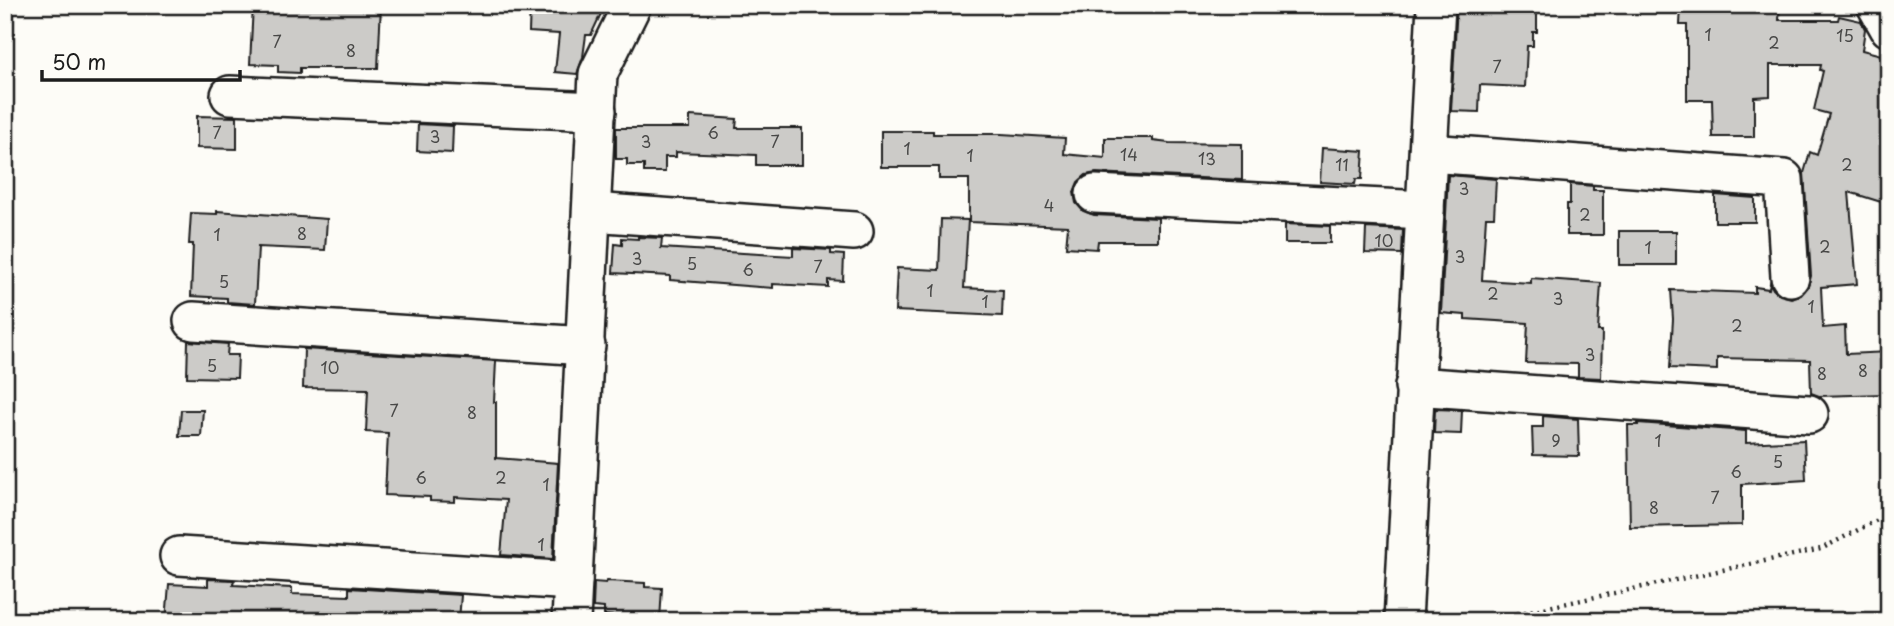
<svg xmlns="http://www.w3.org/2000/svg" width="1894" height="626" viewBox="0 0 1894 626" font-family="'Playpen Sans',sans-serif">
	<rect width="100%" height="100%" fill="#fdfcf7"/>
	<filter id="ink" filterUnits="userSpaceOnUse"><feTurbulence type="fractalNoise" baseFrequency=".0143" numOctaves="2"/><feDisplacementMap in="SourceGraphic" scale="14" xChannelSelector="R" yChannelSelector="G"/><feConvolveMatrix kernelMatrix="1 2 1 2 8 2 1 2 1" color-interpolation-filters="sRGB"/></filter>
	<g filter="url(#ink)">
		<g fill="#cccbc8" stroke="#1c1c1c" stroke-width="2">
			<polygon points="253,5 381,5 378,68 300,68 300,73 278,72 278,65 250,64"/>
			<polygon points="530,5 605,5 591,35 586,35 583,57 577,74 555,72 559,34 529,32"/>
			<polygon points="1457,5 1537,5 1537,32 1533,32 1533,46 1527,46 1525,87 1480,85 1479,112 1451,111"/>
			<polygon points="1681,5 1780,5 1779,20 1838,20 1839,16 1861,21 1865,29 1862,50 1889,57 1889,176 1881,202 1849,192 1857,284 1821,287 1823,328 1845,326 1846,354 1889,352 1889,387 1885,387 1885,394 1819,396 1811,393 1810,360 1717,358 1717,370 1670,368 1673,319 1671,290 1755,293 1755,287 1769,289 1770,283 1773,289 1780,295 1791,298 1801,295 1808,287 1811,276 1804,173 1810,152 1817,155 1829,114 1814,110 1823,71 1820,70 1821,65 1770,65 1770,96 1754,97 1754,137 1713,137 1712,100 1687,100 1687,25 1680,25"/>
			<polygon points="197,116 237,117 237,149 197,148"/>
			<polygon points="690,116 737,119 736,128 802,128 802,165 756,165 756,155 676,152 676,157 665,157 665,172 644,172 644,165 627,165 627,159 616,159 616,128 690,128"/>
			<polygon points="418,124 453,126 452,153 417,151"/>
			<polygon points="881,131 933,131 933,134 1001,134 1065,138 1064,154 1105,158 1105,138 1153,138 1153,141 1169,143 1242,144 1242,180 1096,173 1086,175 1078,182 1074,192 1076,203 1083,211 1094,215 1158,218 1158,241 1098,241 1097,249 1066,247 1068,226 969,222 969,179 939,179 939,167 881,167"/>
			<polygon points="1322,148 1364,151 1362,179 1356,179 1355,184 1320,182"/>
			<polygon points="1448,175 1496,179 1494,217 1486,217 1482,280 1531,283 1531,278 1601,283 1598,331 1602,331 1601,378 1578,377 1578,364 1526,363 1528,323 1465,319 1465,315 1441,313"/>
			<polygon points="1570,184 1593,186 1593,190 1603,190 1603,235 1567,235 1567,204 1570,204"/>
			<polygon points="1715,195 1755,198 1755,222 1715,222"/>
			<polygon points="217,211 327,219 325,250 258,247 255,304 227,302 227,298 191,296 193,244 189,244 191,213 217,214"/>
			<polygon points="941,219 968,220 964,288 1003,290 1002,316 895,311 897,268 939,270"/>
			<polygon points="1285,224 1330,226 1330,243 1285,243"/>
			<polygon points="1366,228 1403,230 1402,254 1365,253"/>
			<rect x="1619" y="231" width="57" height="34"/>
			<polygon points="638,237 662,238 661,248 793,256 793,248 831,250 831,254 844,255 843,281 828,280 828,287 773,284 773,288 670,280 670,276 613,273 615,244 622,245 622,238 638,239"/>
			<polygon points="188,341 228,344 227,355 238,355 237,378 187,377"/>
			<polygon points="304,349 496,361 494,402 496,402 496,458 558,463 553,559 501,555 506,500 455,497 455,502 430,501 430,497 385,495 388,433 366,432 368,389 303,388"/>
			<polygon points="1435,409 1462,410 1461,434 1434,433"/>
			<polygon points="181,410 203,410 201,436 179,436"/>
			<polygon points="1543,416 1578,419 1579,456 1533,455 1532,427 1543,427"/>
			<polygon points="1638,423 1746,431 1746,443 1804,440 1806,480 1742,484 1742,525 1630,527 1628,425 1638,425"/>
			<polygon points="208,579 234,580 233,585 292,588 292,594 349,596 349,588 461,595 459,621 166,621 169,584 208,586"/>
			<polygon points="607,581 645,583 645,587 662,588 660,620 604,615 604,608 593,607 594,582 606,583"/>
		</g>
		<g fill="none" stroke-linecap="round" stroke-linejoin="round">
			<g stroke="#1c1c1c" stroke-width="42">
				<g id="minor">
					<polyline points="1876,5 1889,28"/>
					<polyline points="230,95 597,111"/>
					<polyline points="1429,153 1784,179 1790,277"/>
					<polyline points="1095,194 1425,210"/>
					<polyline points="592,212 854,231"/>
					<polyline points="193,321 586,346"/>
					<polyline points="1414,386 1809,414"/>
					<polyline points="179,556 573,581"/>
					<polyline points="571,621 598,74 632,5"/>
					<polyline points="1403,621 1436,5"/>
				</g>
			</g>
			<polyline stroke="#1c1c1c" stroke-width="4.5" stroke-dasharray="2 5" stroke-linecap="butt" points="1483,621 1821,549 1889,514"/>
			<use href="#minor" stroke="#fdfcf7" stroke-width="37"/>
		</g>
	</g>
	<g text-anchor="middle" stroke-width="6" stroke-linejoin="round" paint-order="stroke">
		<g font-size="16" fill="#484847">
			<text x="1708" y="41">1</text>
			<text x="1845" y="42">15</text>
			<text x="277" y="48">7</text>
			<text x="1774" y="49">2</text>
			<text x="351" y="57">8</text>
			<text x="1497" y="73">7</text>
			<text x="217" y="139">7</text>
			<text x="713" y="139">6</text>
			<text x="435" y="143">3</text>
			<text x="646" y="148">3</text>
			<text x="775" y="148">7</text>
			<text x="907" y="155">1</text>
			<text x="1129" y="161">14</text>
			<text x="970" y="162">1</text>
			<text x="1207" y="165">13</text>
			<text x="1342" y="171">11</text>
			<text x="1847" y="171">2</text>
			<text x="1464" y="195">3</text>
			<text x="1049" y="212">4</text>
			<text x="1585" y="221">2</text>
			<text x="302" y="240">8</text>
			<text x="217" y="241">1</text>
			<text x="1384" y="247">10</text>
			<text x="1825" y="253">2</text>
			<text x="1648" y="254">1</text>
			<text x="1460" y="263">3</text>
			<text x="637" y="265">3</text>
			<text x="692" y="270">5</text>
			<text x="818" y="273">7</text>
			<text x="748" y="276">6</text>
			<text x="224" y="288">5</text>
			<text x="930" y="297">1</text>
			<text x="1493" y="300">2</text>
			<text x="1558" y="305">3</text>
			<text x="985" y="308">1</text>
			<text x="1811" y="313">1</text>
			<text x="1737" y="332">2</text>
			<text x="1590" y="361">3</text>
			<text x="212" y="372">5</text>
			<text x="330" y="374">10</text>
			<text x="1863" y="377">8</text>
			<text x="1822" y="380">8</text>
			<text x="394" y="417">7</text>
			<text x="472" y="419">8</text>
			<text x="1556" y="447">9</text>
			<text x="1658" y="447">1</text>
			<text x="1778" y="468">5</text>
			<text x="1736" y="478">6</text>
			<text x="421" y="484">6</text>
			<text x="501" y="484">2</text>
			<text x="546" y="491">1</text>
			<text x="1715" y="504">7</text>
			<text x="1654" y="514">8</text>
			<text x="541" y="551">1</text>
		</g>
	</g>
	<rect width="1894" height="626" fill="none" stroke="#fdfcf7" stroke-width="28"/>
	<rect x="14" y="14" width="1866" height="598" fill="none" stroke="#1c1c1c" stroke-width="2.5" filter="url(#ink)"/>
	<path d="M42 70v10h198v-10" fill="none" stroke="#1c1c1c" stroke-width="3.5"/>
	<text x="52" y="70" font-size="21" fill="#1c1c1c" stroke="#fdfcf7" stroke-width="5" paint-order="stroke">50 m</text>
</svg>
